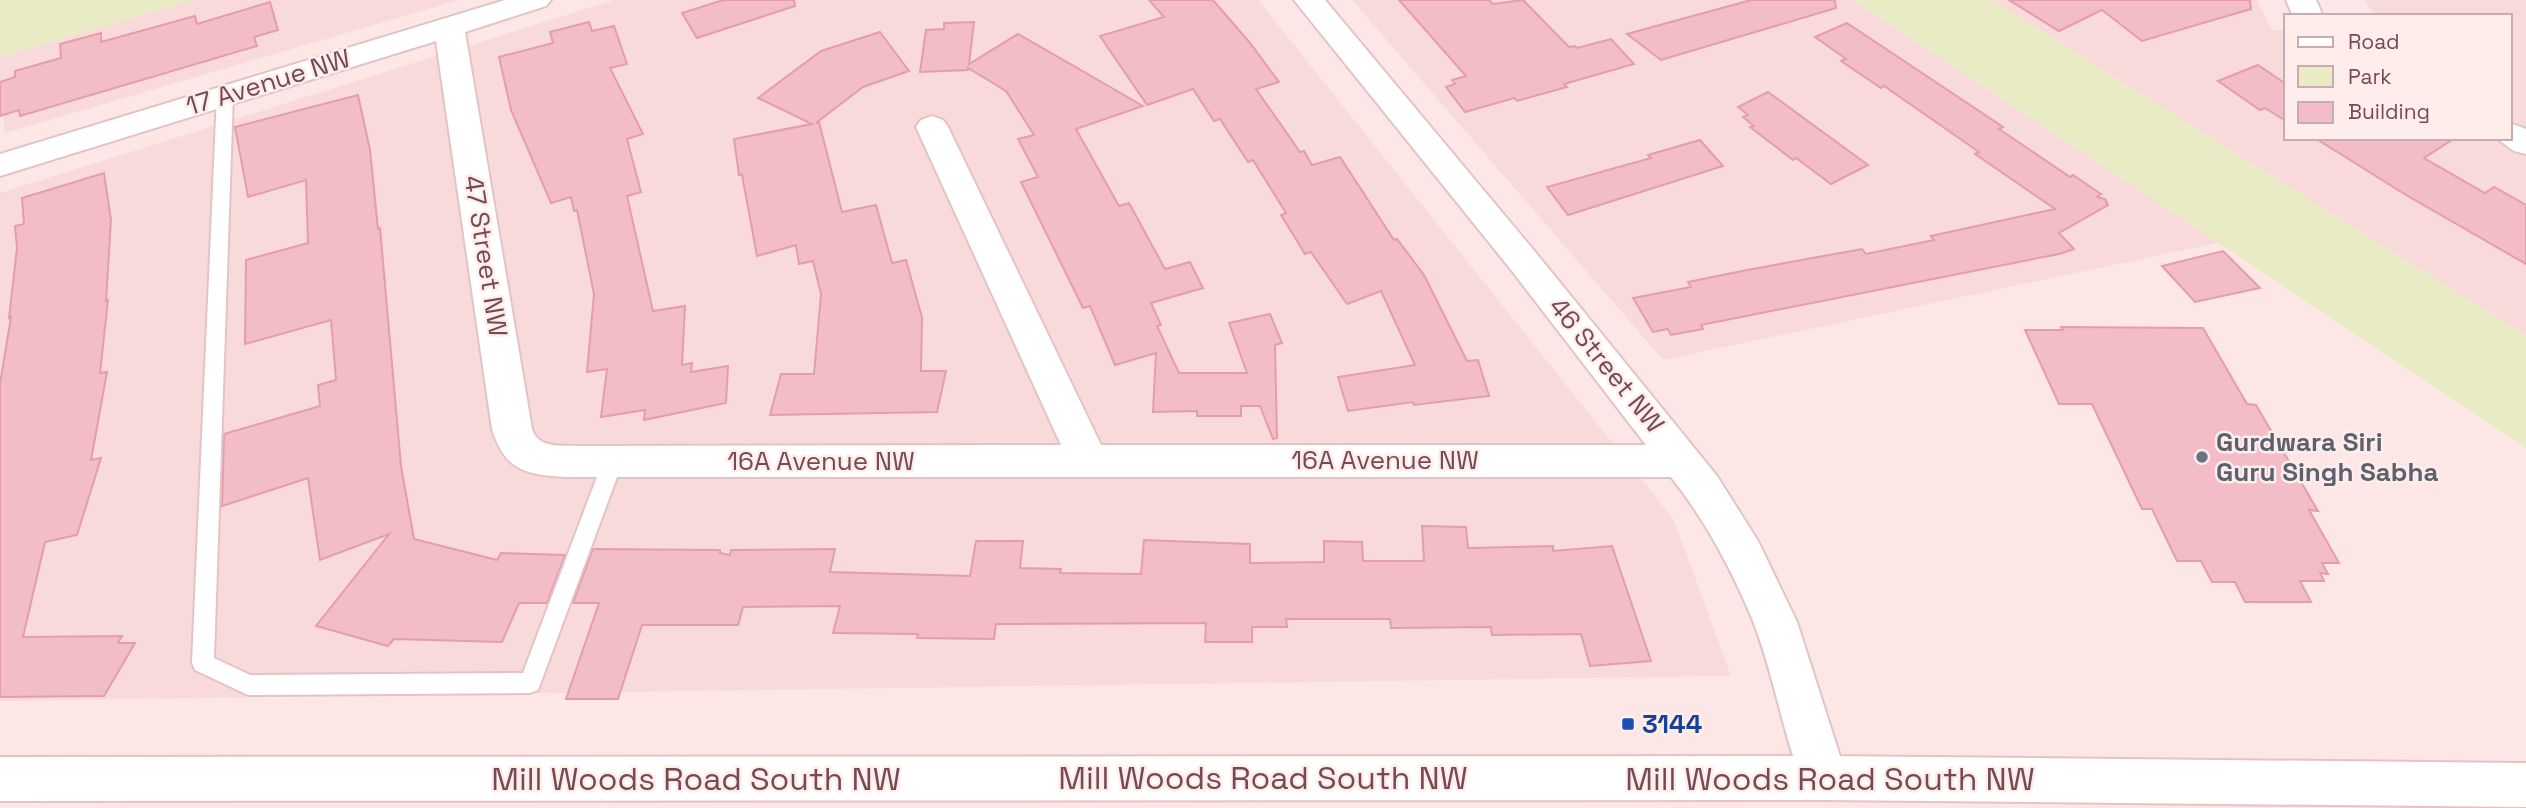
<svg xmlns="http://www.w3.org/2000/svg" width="2526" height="808" viewBox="0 0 2526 808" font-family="'Space Grotesk',sans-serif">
	<rect width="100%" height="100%" fill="#fde7e6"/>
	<g fill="#f9dada">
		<polygon points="192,0 459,0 5,133 0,99 0,57"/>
		<polygon points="614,0 1258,0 1674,520 1731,676 0,701 0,193"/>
		<polygon points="1352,0 1853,0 2218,243 1663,360"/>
		<polygon points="1992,0 2257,0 2272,30 2286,30 2286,138 2510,138 2510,16 2376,16 2364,0 2526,0 2526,336"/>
	</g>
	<g fill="#e9ebc4">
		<polygon points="0,0 193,0 0,57"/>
		<polygon points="1853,0 1992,0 2526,336 2526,448"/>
	</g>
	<g fill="#f2bdc6" stroke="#e59daa" stroke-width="2">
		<polygon points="723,0 794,0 795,6 697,38 682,13"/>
		<polygon points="1149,0 1213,0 1250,43 1279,82 1256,89 1300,152 1304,151 1312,165 1340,157 1394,240 1397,239 1424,275 1467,361 1478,360 1489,396 1414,405 1413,402 1348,411 1338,377 1415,365 1381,291 1347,304 1311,252 1305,254 1281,215 1286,213 1253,160 1248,162 1220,119 1214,121 1193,89 1147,105 1100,36 1164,17"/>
		<polygon points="1399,0 1489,0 1493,4 1523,0 1569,47 1575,46 1577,48 1611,39 1634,64 1564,84 1567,87 1517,101 1514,98 1465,112 1446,87 1455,84 1452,80 1466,76"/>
		<polygon points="1751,0 1835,0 1836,8 1661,60 1627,34"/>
		<polygon points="2009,0 2250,0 2251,9 2142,41 2102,10 2059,31"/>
		<polygon points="270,2 278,30 254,37 257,46 20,116 19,110 0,116 0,82 15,77 15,71 61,58 60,44 101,33 101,42 195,16 197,24"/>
		<polygon points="589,22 592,31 614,26 627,64 610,68 643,134 627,139 641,192 627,196 653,311 685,306 682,365 692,363 691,372 728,366 726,403 644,420 645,410 601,417 607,369 587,372 594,294 577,210 574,211 571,197 551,203 511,110 499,57 553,43 550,32"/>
		<polygon points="974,22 969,64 1018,34 1143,106 1076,129 1119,206 1129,203 1165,269 1190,262 1203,288 1151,303 1161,325 1157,326 1179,373 1247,373 1229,323 1270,314 1282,343 1275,345 1277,438 1273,439 1260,406 1241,406 1241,416 1197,416 1197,411 1153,412 1156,353 1115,365 1090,306 1083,308 1021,182 1038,177 1018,139 1034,135 1006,91 968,68 968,70 920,72 926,30 944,29 944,23"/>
		<polygon points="1847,23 2003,127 1999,129 2070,177 2073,175 2101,194 2097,197 2105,199 2108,205 2059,233 2074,249 2059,254 1701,325 1703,329 1671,335 1668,329 1653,332 1633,298 1691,287 1688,282 1747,270 1862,249 1866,254 1934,240 1931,236 2055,209 1975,154 1979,152 1884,86 1881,88 1841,61 1846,59 1815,37"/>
		<polygon points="880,32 909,71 863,87 816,123 819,122 842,212 876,205 892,263 906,260 922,318 921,371 946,371 937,412 770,415 781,374 814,374 821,294 813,261 799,264 796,245 757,256 742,175 739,175 734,139 812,124 758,98 821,51"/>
		<polygon points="2258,65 2286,84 2286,121 2265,108 2260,110 2218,81"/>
		<polygon points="1768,92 1868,165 1831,184 1796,158 1793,160 1750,127 1754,126 1743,117 1748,115 1738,107"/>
		<polygon points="358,95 370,150 378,229 380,228 401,466 414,539 497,560 501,553 565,555 547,603 519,603 502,642 394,639 388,646 316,626 389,534 320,560 308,478 222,506 224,434 320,406 318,385 336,380 331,320 245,344 246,260 308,243 306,180 248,197 235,127"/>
		<polygon points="2315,138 2455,138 2424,158 2485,193 2494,187 2526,205 2526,264 2406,195"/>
		<polygon points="1700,140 1723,166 1568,215 1547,187 1651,158 1648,155"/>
		<polygon points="104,173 111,220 106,301 108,300 100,373 107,372 91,460 101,458 77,535 45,542 23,637 122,636 118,643 135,643 104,696 0,697 0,384 11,317 9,318 17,248 15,226 24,224 22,198"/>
		<polygon points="2223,251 2260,288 2195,302 2162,266"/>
		<polygon points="2061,327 2203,328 2247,404 2256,405 2318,511 2309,510 2339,563 2322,563 2328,574 2320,573 2324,581 2300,581 2311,602 2245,602 2235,582 2212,582 2201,561 2177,561 2152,509 2142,509 2092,404 2059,404 2025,330 2063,330"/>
		<polygon points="1422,526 1466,527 1468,548 1553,546 1553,551 1612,546 1651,661 1590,666 1581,634 1492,635 1491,627 1391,628 1390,619 1286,619 1287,627 1252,627 1252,642 1205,642 1206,623 996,624 994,639 917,638 918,634 833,633 840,606 743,607 738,625 642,625 618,699 566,699 599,603 573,603 593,549 720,550 720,553 730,555 731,550 835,549 830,572 970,576 976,541 1023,541 1020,568 1061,569 1060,573 1141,574 1144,540 1250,544 1250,563 1324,562 1324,541 1362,542 1363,561 1424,561"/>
	</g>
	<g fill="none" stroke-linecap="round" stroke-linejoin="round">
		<g stroke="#e4c3c6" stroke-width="4">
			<polygon id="lane" points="225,90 233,95 214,658 250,675 523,673 603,461 606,455 613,453 620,455 623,461 538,690 530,693 248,695 195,670 192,663 217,95"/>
		</g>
		<g stroke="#e4c3c6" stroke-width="4">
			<g id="street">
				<path d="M505,0H551L546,6L465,32L532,429C538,449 562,445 580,446L1061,445L916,127L921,120L932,116L943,120L948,127L1101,445H1646L1512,271L1294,0H1325L1536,253L1717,476L1758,541L1797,622L1847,778L1841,794L1824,800L1807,794C1783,738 1775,677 1753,621C1732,570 1705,520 1671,477H568C526,475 505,471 492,429L436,41L0,176V154Z"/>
				<polygon points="2286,0 2316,0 2323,16 2293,16"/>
				<polygon points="2510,123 2526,129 2526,154 2514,151 2496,138 2510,138"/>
			</g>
		</g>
		<g stroke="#e9c1c5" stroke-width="4">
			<polygon id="secondary" points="1824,756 2526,763 2526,807 1824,800 0,801 0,757"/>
		</g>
		<use href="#lane" fill="#fff" fill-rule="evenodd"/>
		<use href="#street" fill="#fff" fill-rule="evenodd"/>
		<use href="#secondary" fill="#fff" fill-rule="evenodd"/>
	</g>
	<circle fill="#6b7280" stroke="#ffedec" stroke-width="2.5" cx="2202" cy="457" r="7"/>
	<rect fill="#1a4fb4" stroke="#ffedec" stroke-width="2.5" x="1621" y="717" width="14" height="14" rx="3.5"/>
	<g text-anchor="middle" stroke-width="5" stroke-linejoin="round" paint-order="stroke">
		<g font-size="26" fill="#764a53" stroke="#ffedec">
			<text transform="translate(268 82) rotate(-17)" y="9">17 Avenue NW</text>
			<text transform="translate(486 256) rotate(81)" y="9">47 Street NW</text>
			<text transform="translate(1607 365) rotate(51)" y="9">46 Street NW</text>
			<text x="1385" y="469">16A Avenue NW</text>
			<text x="821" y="470">16A Avenue NW</text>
		</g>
		<g font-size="26" font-weight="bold" fill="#5b616d" stroke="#ffedec" text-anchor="start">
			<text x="2216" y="451">Gurdwara Siri<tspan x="2216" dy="30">Guru Singh Sabha</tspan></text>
		</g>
		<g font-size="26" font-weight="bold" fill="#164399" stroke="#ffedec" text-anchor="start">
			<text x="1642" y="733">3144</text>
		</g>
		<g font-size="32" fill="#764a53" stroke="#ffedec">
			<text x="1263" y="789">Mill Woods Road South NW</text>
			<text x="696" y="790">Mill Woods Road South NW</text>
			<text x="1830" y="790">Mill Woods Road South NW</text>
		</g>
	</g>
	<rect x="2284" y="14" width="228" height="126" fill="#ffedec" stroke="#c8acaf" stroke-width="2"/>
	<rect x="2298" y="37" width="35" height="10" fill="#ffffff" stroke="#c8acaf" stroke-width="2"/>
	<text x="2348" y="49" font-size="21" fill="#764a53">Road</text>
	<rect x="2298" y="66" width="35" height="21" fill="#e9ebc4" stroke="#c8acaf" stroke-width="2"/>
	<text x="2348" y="84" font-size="21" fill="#764a53">Park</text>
	<rect x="2298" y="102" width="35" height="21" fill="#f2bdc6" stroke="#c8acaf" stroke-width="2"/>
	<text x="2348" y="119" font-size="21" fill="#764a53">Building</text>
</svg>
